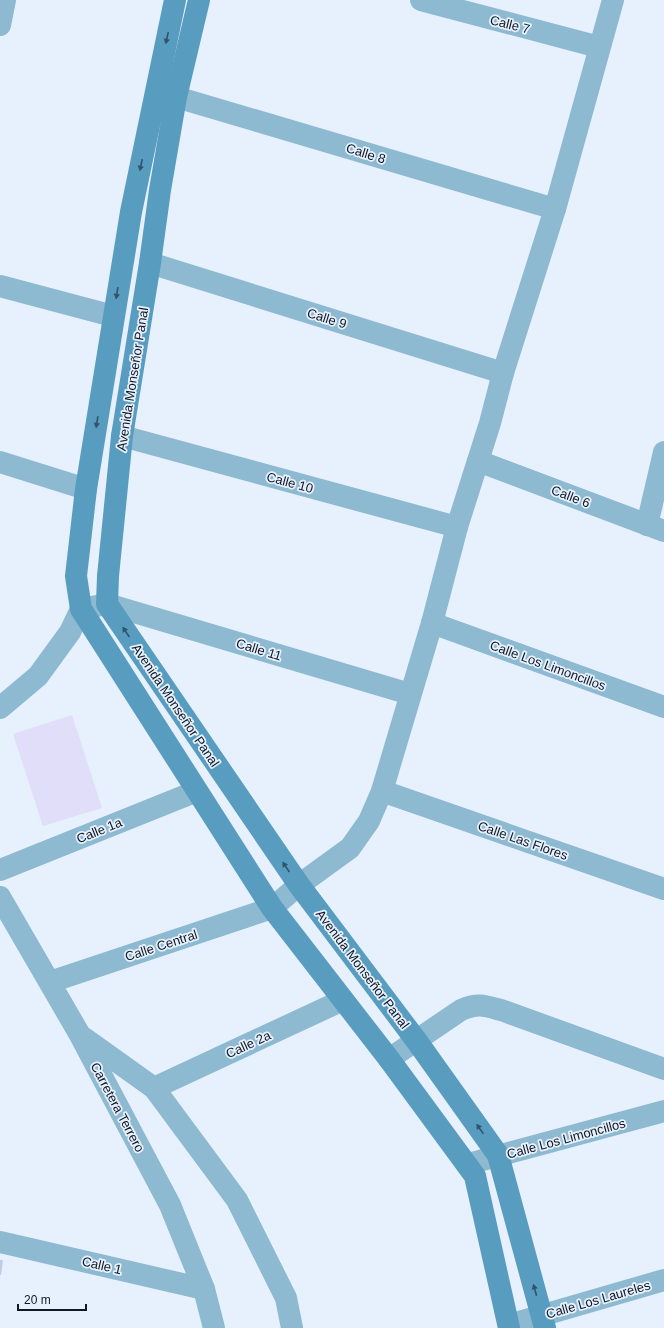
<svg xmlns="http://www.w3.org/2000/svg" width="664" height="1328" viewBox="0 0 664 1328" font-family="Arial,sans-serif">
	<rect width="100%" height="100%" fill="#e7f1fd"/>
	<polygon fill="#e0def8" points="72,715 102,808 43,826 13,734"/>
	<polygon fill="#bfcbeb" points="0,1260 3,1260 1,1275 0,1275"/>
	<g fill="none" stroke-linecap="round" stroke-linejoin="round">
		<g stroke="#8db9d1" stroke-width="22">
			<polyline points="421,0 599,47"/>
			<polyline points="0,25 5,0"/>
			<polyline points="176,97 555,209"/>
			<polyline points="150,263 503,373"/>
			<polyline points="0,286 113,316"/>
			<polyline points="122,436 457,527"/>
			<polyline points="478,461 664,531"/>
			<polyline points="0,462 86,489"/>
			<polyline points="647,525 664,452"/>
			<polyline points="432,623 664,707"/>
			<polyline points="0,708 38,676 70,632 81,609 107,604 410,694"/>
			<polyline points="382,791 664,889"/>
			<polyline points="0,870 197,791"/>
			<polyline points="0,897 80,1035 170,1205 204,1289 214,1328"/>
			<polyline points="50,982 272,908 299,885 350,848 369,821 382,791 432,623 457,527 490,423 503,373 555,209 613,0"/>
			<polyline points="84,1038 154,1088 237,1200 286,1298 292,1328"/>
			<path d="M389,1059L461,1010C479,1002 486,1006 504,1011L664,1069"/>
			<polyline points="154,1088 343,1000"/>
			<polyline points="468,1164 664,1111"/>
			<polyline points="0,1242 204,1289"/>
			<polyline points="509,1325 664,1280"/>
		</g>
		<g stroke="#589dc0" stroke-width="22">
			<polyline points="175,0 131,212 86,489 76,576 81,609 272,908 389,1059 475,1176 509,1328"/>
			<polyline points="199,0 176,97 160,190 150,263 122,436 108,576 107,604 299,885 416,1040 498,1155 545,1328"/>
		</g>
	</g>
	<defs><path id="oneway-solid" d="M-6-.8H1V-3.2L6.5 0L1 3.2V.8H-6Z"/></defs>
	<g fill="#305469">
		<use href="#oneway-solid" transform="translate(167 38) rotate(102)"/>
		<use href="#oneway-solid" transform="translate(141 165) rotate(102)"/>
		<use href="#oneway-solid" transform="translate(117 293) rotate(99)"/>
		<use href="#oneway-solid" transform="translate(97 422) rotate(99)"/>
		<use href="#oneway-solid" transform="translate(126 632) rotate(-124)"/>
		<use href="#oneway-solid" transform="translate(286 867) rotate(-124)"/>
		<use href="#oneway-solid" transform="translate(480 1129) rotate(-125)"/>
		<use href="#oneway-solid" transform="translate(535 1290) rotate(-105)"/>
	</g>
	<g text-anchor="middle" stroke-width="3.5" stroke-linejoin="round" paint-order="stroke">
		<g font-size="13" fill="#0f1822" stroke="#e7f1fd">
			<text transform="translate(510 24) rotate(14)" y="5">Calle 7</text>
			<text transform="translate(366 153) rotate(17)" y="5">Calle 8</text>
			<text transform="translate(327 318) rotate(17)" y="5">Calle 9</text>
			<text transform="translate(132 379) rotate(-81)" y="5">Avenida Monseñor Panal</text>
			<text transform="translate(290 482) rotate(15)" y="5">Calle 10</text>
			<text transform="translate(571 496) rotate(21)" y="5">Calle 6</text>
			<text transform="translate(259 649) rotate(17)" y="5">Calle 11</text>
			<text transform="translate(548 665) rotate(20)" y="5">Calle Los Limoncillos</text>
			<text transform="translate(176 705) rotate(56)" y="5">Avenida Monseñor Panal</text>
			<text transform="translate(99 830) rotate(-22)" y="5">Calle 1a</text>
			<text transform="translate(523 840) rotate(19)" y="5">Calle Las Flores</text>
			<text transform="translate(161 945) rotate(-18)" y="5">Calle Central</text>
			<text transform="translate(363 969) rotate(53)" y="5">Avenida Monseñor Panal</text>
			<text transform="translate(248 1044) rotate(-25)" y="5">Calle 2a</text>
			<text transform="translate(118 1107) rotate(62)" y="5">Carretera Terrero</text>
			<text transform="translate(566 1138) rotate(-15)" y="5">Calle Los Limoncillos</text>
			<text transform="translate(102 1265) rotate(13)" y="5">Calle 1</text>
			<text transform="translate(598 1299) rotate(-16)" y="5">Calle Los Laureles</text>
		</g>
	</g>
	<path d="M18 1304v6h68v-6" fill="none" stroke="#0f1822" stroke-width="2"/>
	<text x="24" y="1304" font-size="12" fill="#0f1822" stroke="#e7f1fd" stroke-width="3" paint-order="stroke">20 m</text>
</svg>
